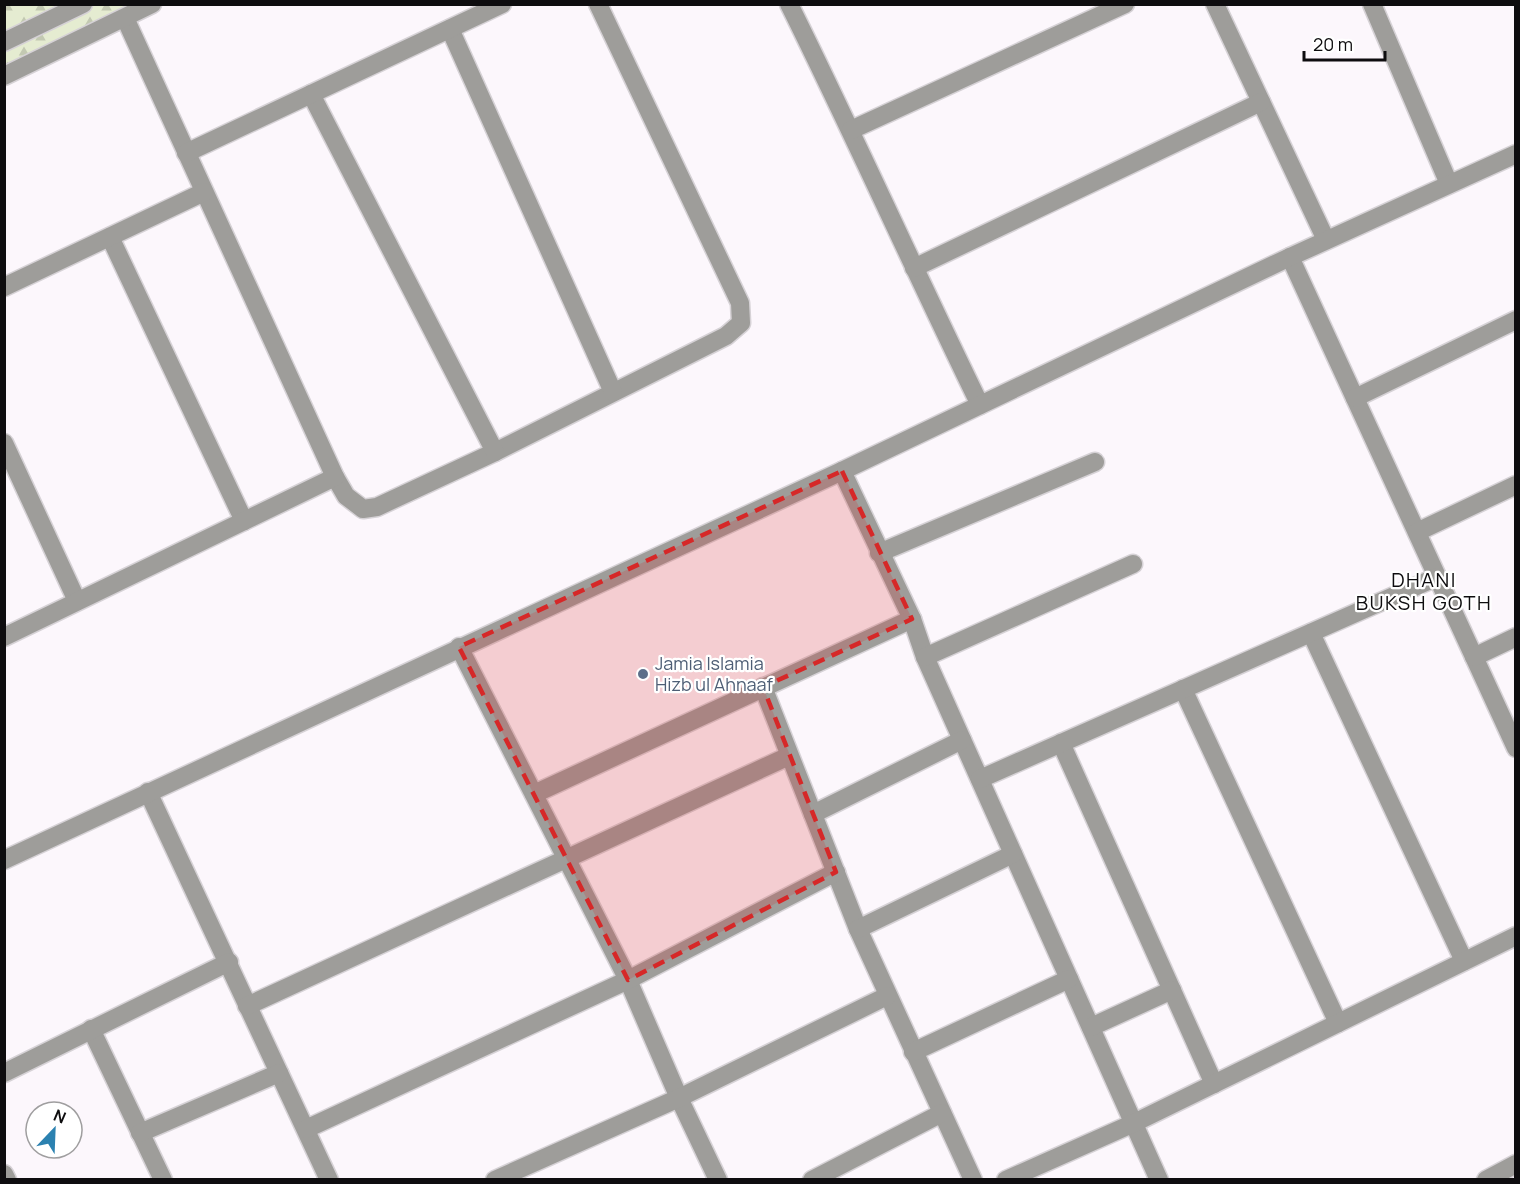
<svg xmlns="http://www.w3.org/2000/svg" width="1520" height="1184" viewBox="0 0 1520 1184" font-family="Manrope,sans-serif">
	<defs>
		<pattern id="forest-firs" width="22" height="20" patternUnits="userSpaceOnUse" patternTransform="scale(1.5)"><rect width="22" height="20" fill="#e5ecd1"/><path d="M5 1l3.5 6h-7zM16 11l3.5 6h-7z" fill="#c3c9b2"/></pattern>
	</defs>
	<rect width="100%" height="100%" fill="#fcf7fc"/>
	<polygon fill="url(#forest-firs)" points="5,4 148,5 5,72"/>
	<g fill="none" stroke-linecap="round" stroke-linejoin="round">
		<g stroke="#d6d2d6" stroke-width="21">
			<g id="minor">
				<path d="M789,4C855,137 915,272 980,405"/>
				<polyline points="1215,4 1326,240"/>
				<polyline points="1372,4 1449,184"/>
				<polyline points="125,18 335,477 346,496 363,509 377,507 495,452 726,336 741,323 740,303 598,4"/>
				<polyline points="450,29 613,392"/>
				<polyline points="4,42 83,4"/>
				<polyline points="4,76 152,4"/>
				<polyline points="311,94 495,452"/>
				<polyline points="851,130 1125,4"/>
				<polyline points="186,153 502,4"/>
				<polyline points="110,237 244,521"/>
				<polyline points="1290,257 1516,748"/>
				<polyline points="914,268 1261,102"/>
				<polyline points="4,287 204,192"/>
				<polyline points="1355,398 1516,320"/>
				<polyline points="4,443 77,601"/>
				<polyline points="842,471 912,619 925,657 1159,1180"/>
				<polyline points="1417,532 1516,485"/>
				<polyline points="879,553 1095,462"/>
				<polyline points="1311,633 1464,961"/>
				<polyline points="4,637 335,477"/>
				<polyline points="459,647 628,980 679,1098 718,1180"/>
				<polyline points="925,657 1133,564"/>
				<polyline points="1474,657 1516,637"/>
				<polyline points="763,687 858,929 973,1180"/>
				<polyline points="1183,689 1338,1023"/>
				<polyline points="1061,743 1214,1084"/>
				<polyline points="980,779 1437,577"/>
				<polyline points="148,792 329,1180"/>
				<polyline points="534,794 912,619"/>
				<polyline points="813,814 962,740"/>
				<polyline points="4,860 842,471 1290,257 1516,154"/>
				<polyline points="858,929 1013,854"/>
				<polyline points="247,1006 789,756"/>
				<polyline points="1091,1027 1172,990"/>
				<polyline points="91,1029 163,1180"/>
				<polyline points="913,1052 1069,979"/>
				<polyline points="4,1073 229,962"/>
				<polyline points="306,1129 628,980 836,872"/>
				<polyline points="140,1133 279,1073"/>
				<polyline points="4,1174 7,1180"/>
				<polyline points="495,1180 679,1098 887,996"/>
				<polyline points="812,1180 942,1113"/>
				<polyline points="1006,1180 1134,1123 1516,936"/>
				<polyline points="1486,1180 1516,1164"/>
			</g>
		</g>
		<use href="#minor" stroke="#9e9d9a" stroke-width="18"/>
	</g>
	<path fill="#d62828" fill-opacity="0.2" stroke="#d62828" stroke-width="4.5" stroke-dasharray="12 8" stroke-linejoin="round" d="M842,471L912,619L763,687L836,872L628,980L459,647Z"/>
	<circle fill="#5c6f8a" stroke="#fff" stroke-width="2" cx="643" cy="674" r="6"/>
	<g text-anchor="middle" stroke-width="4.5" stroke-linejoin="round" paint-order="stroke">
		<g font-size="18" fill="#4e5e75" stroke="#fff" text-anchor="start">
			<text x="655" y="670">Jamia Islamia<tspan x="655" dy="21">Hizb ul Ahnaaf</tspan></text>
		</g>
		<g font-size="20" letter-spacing="1.5" fill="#0e0d0f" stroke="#fff">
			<text x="1424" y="587">DHANI<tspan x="1424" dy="23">BUKSH GOTH</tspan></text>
		</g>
	</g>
	<rect width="1520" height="1184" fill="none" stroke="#0e0d0f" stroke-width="12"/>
	<g transform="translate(54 1130) rotate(23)"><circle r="28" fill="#ffffff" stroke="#9f9e9f" stroke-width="1.5"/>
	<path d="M0-4.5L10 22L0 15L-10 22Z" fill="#2b81b0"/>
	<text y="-9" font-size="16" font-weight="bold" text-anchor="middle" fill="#0e0d0f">N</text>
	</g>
	<path d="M1304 51v9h81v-9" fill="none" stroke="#0e0d0f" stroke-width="3"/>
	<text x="1313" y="51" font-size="18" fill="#0e0d0f" stroke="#ffffff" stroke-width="4.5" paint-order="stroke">20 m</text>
</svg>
